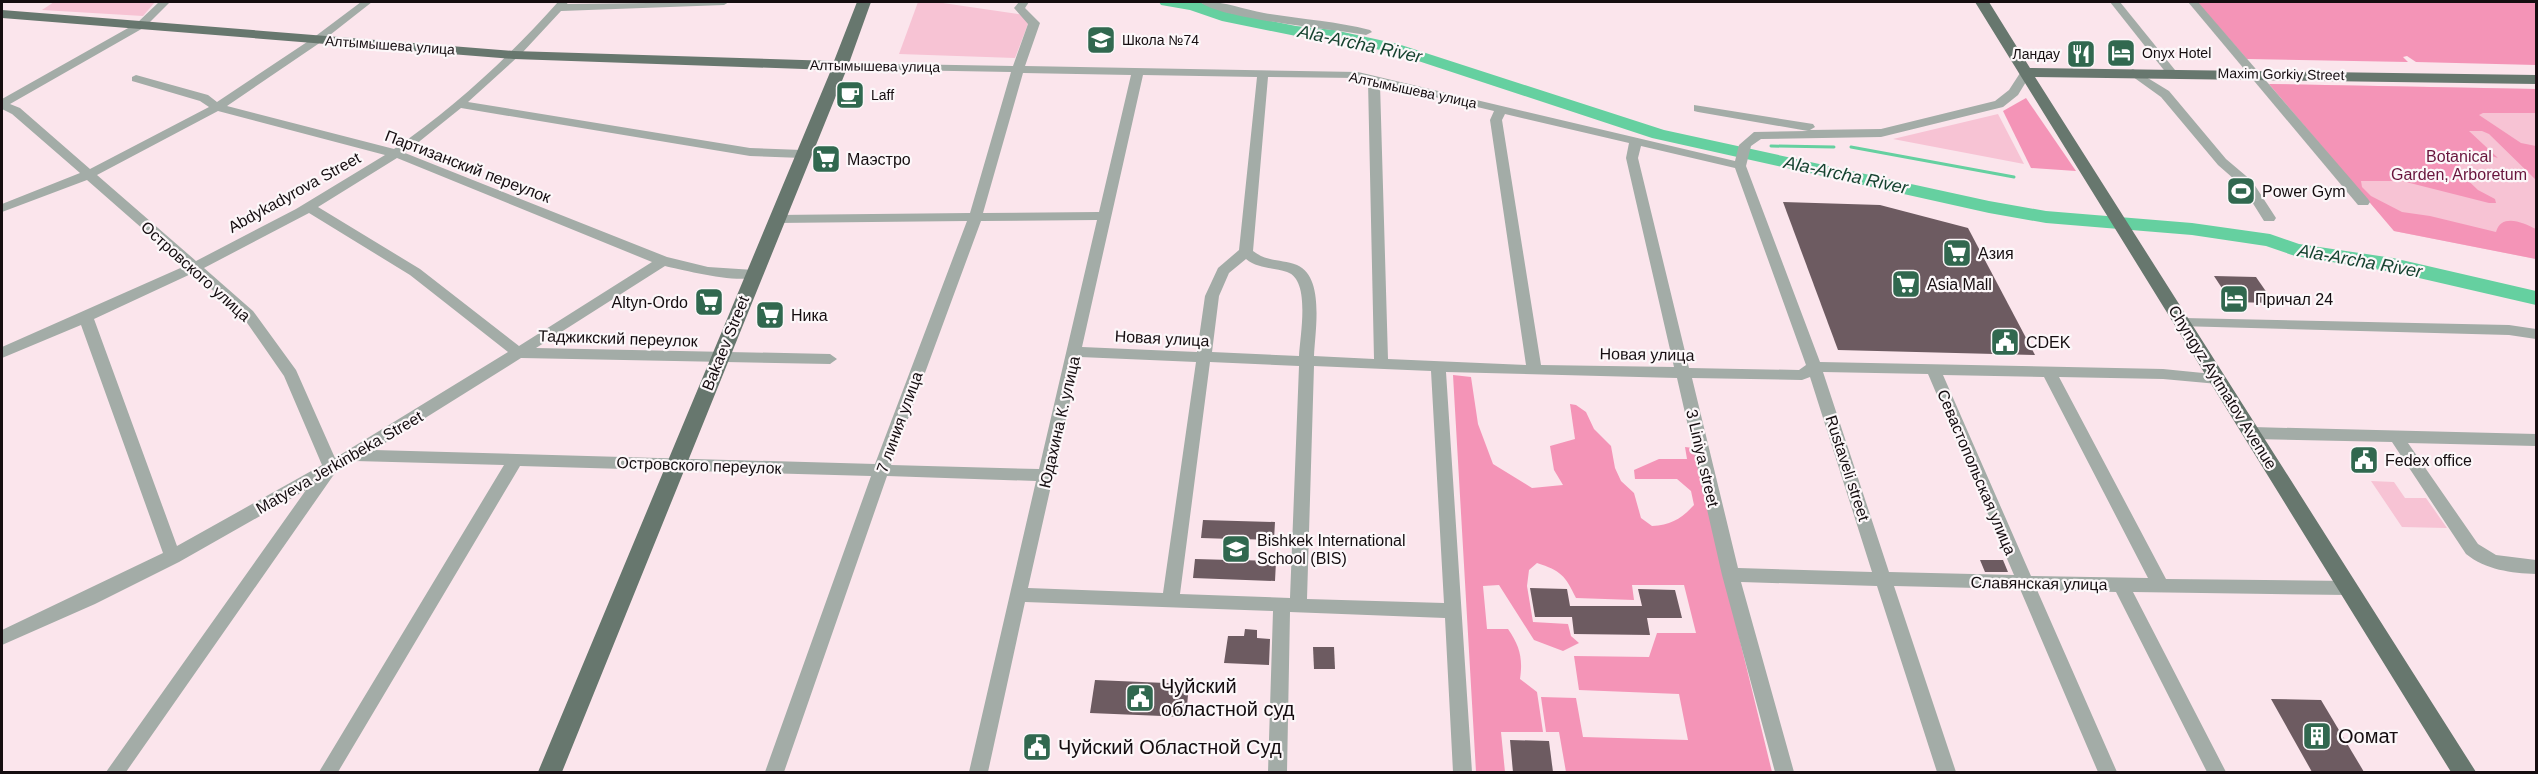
<svg xmlns="http://www.w3.org/2000/svg" width="2538" height="774" viewBox="0 0 2538 774" font-family="Helvetica,sans-serif">
	<rect width="100%" height="100%" fill="#fbe5ec"/>
	<g fill="#f7c3d4">
		<polygon points="54,2 155,2 143,16 42,10"/>
		<polygon points="918,2 936,2 1031,16 1015,58 899,54"/>
		<polygon points="2269,84 2536,89 2536,259 2394,231"/>
		<polygon points="1998,114 2024,164 1893,139"/>
		<polygon points="2371,481 2394,482 2405,498 2426,498 2447,528 2402,527"/>
	</g>
	<g fill="#f494b7">
		<polygon points="2197,2 2536,2 2536,65 2416,62 2407,56 2403,57 2408,62 2247,59"/>
		<path d="M2269,84L2536,89V113H2483L2479,115L2521,143L2536,146V180L2489,134L2482,131H2469L2498,158L2482,153L2468,154L2459,165L2460,173L2478,190L2495,199L2496,203H2489L2402,181H2361L2362,187L2371,196L2402,212L2430,216L2496,232C2501,213 2523,222 2536,229V259L2394,231Z"/>
		<polygon points="2026,98 2076,171 2031,168 2003,111"/>
		<path d="M1453,375L1471,377L1478,424L1493,464L1532,488L1563,485L1554,470L1550,446L1575,439L1570,404L1576,405L1586,412L1594,429L1611,446L1615,468L1621,481L1634,493L1641,518L1652,526C1671,525 1681,519 1694,505L1691,491L1677,479H1635L1634,470L1659,459H1687L1685,447L1693,448L1772,772H1566L1559,732H1546L1541,697L1576,698L1583,737L1688,740L1679,694L1579,690L1574,656L1649,657L1657,633H1696L1684,585H1632L1634,600L1576,598C1565,575 1561,571 1537,563L1529,570L1527,586L1533,622L1568,624L1571,636L1579,643L1563,651L1534,640L1499,585L1483,586L1487,629H1508C1520,646 1523,659 1520,679L1537,692L1543,732H1501L1505,772H1476Z"/>
	</g>
	<g fill="none" stroke-linecap="round" stroke-linejoin="round">
		<g stroke="#65d0a0" stroke-width="3">
			<polyline points="1771,146 1834,147"/>
			<polyline points="1851,147 2014,177"/>
		</g>
		<polygon fill="#65d0a0" fill-rule="evenodd" points="1159,2 1199,2 1226,12 1296,26 1334,30 1398,44 1664,130 1989,201 2046,211 2192,223 2270,234 2299,244 2393,258 2536,291 2536,305 2393,272 2295,256 2266,246 2192,235 2046,223 1989,213 1652,138 1394,53 1334,40 1296,36 1222,21 1190,10 1161,5"/>
	</g>
	<g fill="#6d5b61">
		<polygon points="1783,202 1880,205 1968,228 2035,355 1838,350"/>
		<polygon points="2214,276 2256,277 2274,303 2231,302"/>
		<polygon points="1203,520 1275,522 1274,540 1242,539 1240,560 1276,561 1275,581 1193,578 1195,559 1230,560 1232,539 1201,538"/>
		<polygon points="1980,560 2003,560 2008,572 1985,572"/>
		<polygon points="1530,588 1567,589 1570,606 1642,606 1638,589 1675,590 1682,618 1647,618 1650,635 1574,634 1572,617 1535,617"/>
		<polygon points="1245,629 1257,630 1257,638 1270,639 1269,665 1224,663 1228,636 1244,636"/>
		<polygon points="1313,647 1334,647 1335,669 1314,669"/>
		<polygon points="1095,680 1189,684 1186,717 1090,713"/>
		<polygon points="2271,699 2321,700 2364,772 2312,772"/>
		<polygon points="1510,740 1549,741 1553,772 1513,772"/>
	</g>
	<g fill="none" stroke-linecap="round" stroke-linejoin="round">
		<g fill="#a3aca7" fill-rule="evenodd">
			<path d="M159,2H170L145,27L10,104L20,108L90,169L209,107L200,101L132,81V77L136,75L208,95L217,102L313,38L361,2H372L321,42L227,106L394,149C454,108 510,56 558,2H568L567,4L729,2L724,5L561,11L522,53L468,102L750,148L802,150L808,154L802,158L750,156L461,108L405,153L667,257L708,267L754,270L761,274C749,287 683,270 665,266L536,348L830,354L837,359L830,364L521,358L374,450L875,464L967,221L776,223L769,219L776,215L970,213L1011,72L840,69L834,66L840,63L1013,66L1028,24L1014,8L1019,2H1029L1025,8L1040,23L1025,66L1358,72L1735,161L1739,145L1754,132L1808,131L1698,112L1694,111V105L1813,124L1815,127L1810,130L1881,129L1995,101L2009,90L2022,70H2030L2032,72L2018,95L2003,107L1881,137L1761,139L1751,146L1746,166L1820,362L2163,369L2223,375L2225,379L2223,383L2218,384L2163,379L2059,377L2166,579L2348,581L2354,583L2357,588L2354,593L2348,595L2133,592L2226,772H2207L2116,592L2037,590L2117,772H2098L2020,589L1894,586L1956,772H1937L1877,586L1741,582L1794,772H1775L1722,575L1677,378L1446,372L1472,772H1453L1445,618L1290,612L1287,772H1268L1273,611L1025,602L988,772H969L1036,481L887,476L784,772H765L871,476L520,466L338,772H319L504,465L355,461L335,473L126,772H106L306,490L179,562L95,604L2,645V630L163,553L81,325L2,358V347L185,266L87,180L2,212V204L80,173L12,114L2,109V99L137,23ZM1023,73L1131,75L1099,212L983,213ZM1143,75L1257,77L1239,250L1218,268L1205,296L1197,352L1082,347ZM1268,77L1358,78L1368,81L1374,359L1314,356C1315,331 1325,277 1297,265C1281,259 1267,262 1253,251ZM1380,84L1494,111L1490,120L1526,365L1388,359ZM218,111L385,155L296,209L196,261L97,175ZM1505,114L1629,143L1626,158L1674,367L1541,365L1502,120ZM1641,146L1735,168L1806,365L1799,370L1689,368L1638,158ZM397,158L652,262L519,346L420,269L318,207ZM309,213L410,275L508,352L335,458L296,370L253,311L204,268ZM1097,220L1039,469L891,465L981,221ZM1246,259C1258,269 1273,267 1287,272C1311,280 1300,335 1299,356L1212,352L1219,296L1229,273ZM193,273L243,317L284,376L322,465L177,546L94,319ZM1080,357L1196,362L1163,593L1028,588ZM1210,362L1299,366L1290,598L1180,594ZM1314,366L1431,371L1444,603L1307,599ZM1823,372L1928,374L2014,575L1889,572ZM1943,375L2044,377L2148,578L2031,576ZM1810,377L1872,572L1738,568L1692,378L1802,380Z"/>
			<path d="M1200,2C1220,0 1243,9 1264,13C1299,19 1335,21 1370,30L1372,32L1366,35C1333,29 1220,19 1200,2Z"/>
			<polygon points="2110,2 2120,2 2175,70 2175,74 2167,74"/>
			<polygon points="2188,2 2198,2 2368,199 2370,202 2368,205 2358,205"/>
			<polygon points="2133,69 2169,91 2226,159 2252,181 2276,218 2274,221 2264,221 2242,186 2218,165 2161,97 2129,74 2127,72"/>
			<polygon points="2183,318 2509,325 2536,329 2536,339 2509,335 2178,326 2176,323 2178,320"/>
			<path d="M2252,427L2536,434V446L2408,443L2478,544L2496,555L2536,560V574C2511,573 2486,570 2466,554L2392,442L2252,439L2247,437L2244,433L2247,429Z"/>
		</g>
		<g fill="#67776e" fill-rule="evenodd">
			<polygon points="857,2 871,2 848,66 562,772 538,772 831,70 514,59 2,18 2,10 514,51 834,61"/>
			<polygon points="1975,2 1989,2 2030,68 2536,75 2536,84 2035,77 2476,772 2451,772"/>
		</g>
	</g>
	<defs>
		<g id="school-square" transform="scale(1.5)"><rect x="-9" y="-9" width="18" height="18" rx="4" fill="#31684f" stroke="#fcf7f9"/><path d="M0-5L7-2L0 1L-7-2ZM-4 1L0 2.5L4 1V4Q0 6-4 4Z" fill="#fff"/></g>
		<g id="hotel-square" transform="scale(1.5)"><rect x="-9" y="-9" width="18" height="18" rx="4" fill="#31684f" stroke="#fcf7f9"/><path d="M-6-4.5h1.5V1H6V5H4.5V3h-9V5H-6ZM-4 0a1.8 1.8 0 1 1 3.6 0ZM.5 0V-2.5h3Q6-2.5 6 0Z" fill="#fff"/></g>
		<g id="restaurant-square" transform="scale(1.5)"><rect x="-9" y="-9" width="18" height="18" rx="4" fill="#31684f" stroke="#fcf7f9"/><path d="M-5-6h1v4h1v-4h1v4h1v-4h1v5L-1.5 .5V6h-2V.5L-5-1ZM5-6V6H3V1.5H1.5Q1.5-4 5-6Z" fill="#fff"/></g>
		<g id="cafe-square" transform="scale(1.5)"><rect x="-9" y="-9" width="18" height="18" rx="4" fill="#31684f" stroke="#fcf7f9"/><path d="M-5.5-4.5H6V0H3Q3 3.5 0 3.5H-2.5Q-5.5 3.5-5.5 0ZM3-3.2v2h1.7v-2ZM-6 4.5H4V6H-6Z" fill="#fff"/></g>
		<g id="supermarket-square" transform="scale(1.5)"><rect x="-9" y="-9" width="18" height="18" rx="4" fill="#31684f" stroke="#fcf7f9"/><path d="M-6-5.5h2.5l.6 2H6L4.5 2H-2.5L-4.4-4H-6ZM-1.5 3.2a1.3 1.3 0 1 0 .1 0ZM3 3.2a1.3 1.3 0 1 0 .1 0Z" fill="#fff"/></g>
		<g id="stadium-square" transform="scale(1.5)"><rect x="-9" y="-9" width="18" height="18" rx="4" fill="#31684f" stroke="#fcf7f9"/><path d="M0-5a6.5 5 0 1 0 0 10a6.5 5 0 1 0 0-10ZM-3.5-1.8h7v3.6h-7Z" fill="#fff"/></g>
		<g id="civic-square" transform="scale(1.5)"><rect x="-9" y="-9" width="18" height="18" rx="4" fill="#31684f" stroke="#fcf7f9"/><path d="M-.6-6.5H3V-4.5H.6V-3L4-1V1h2V6H-6V1h2V-1L-.6-3ZM-1.2 2.5V6h2.4V2.5Z" fill="#fff"/></g>
		<g id="building-square" transform="scale(1.5)"><rect x="-9" y="-9" width="18" height="18" rx="4" fill="#31684f" stroke="#fcf7f9"/><path d="M-4-6H4V6H1V3H-1V6H-4ZM-2.5-4.3h1.7v1.8h-1.7ZM.8-4.3h1.7v1.8H.8ZM-2.5-1h1.7V.8h-1.7ZM.8-1h1.7V.8H.8Z" fill="#fff"/></g>
	</defs>
	<g fill-rule="evenodd">
		<use href="#school-square" x="1101" y="40"/>
		<use href="#hotel-square" x="2121" y="53"/>
		<use href="#restaurant-square" x="2081" y="54"/>
		<use href="#cafe-square" x="850" y="95"/>
		<use href="#supermarket-square" x="826" y="159"/>
		<use href="#stadium-square" x="2241" y="191"/>
		<use href="#supermarket-square" x="1957" y="253"/>
		<use href="#supermarket-square" x="1906" y="284"/>
		<use href="#hotel-square" x="2234" y="299"/>
		<use href="#supermarket-square" x="709" y="302"/>
		<use href="#supermarket-square" x="770" y="315"/>
		<use href="#civic-square" x="2005" y="342"/>
		<use href="#civic-square" x="2364" y="460"/>
		<use href="#school-square" x="1236" y="549"/>
		<use href="#civic-square" x="1140" y="698"/>
		<use href="#building-square" x="2317" y="736"/>
		<use href="#civic-square" x="1037" y="747"/>
	</g>
	<g text-anchor="middle" stroke-width="4.5" stroke-linejoin="round" paint-order="stroke">
		<g font-size="14" fill="#150d10" stroke="#fcf7f9" text-anchor="start">
			<text x="1122" y="45">Школа №74</text>
			<text x="2142" y="58">Onyx Hotel</text>
			<text x="2060" y="59" text-anchor="end">Ландау</text>
			<text x="871" y="100">Laff</text>
		</g>
		<g font-size="14" fill="#150d10" stroke="#fcf7f9">
			<text transform="translate(390 45) rotate(4)" y="5">Алтымышева улица</text>
			<text transform="translate(875 66) rotate(1)" y="5">Алтымышева улица</text>
			<text transform="translate(2281 74) rotate(1)" y="5">Maxim Gorkiy Street</text>
			<text transform="translate(1413 90) rotate(12)" y="5">Алтымышева улица</text>
		</g>
		<g font-size="16" fill="#68143c" stroke="#fcf7f9">
			<text x="2459" y="162">Botanical<tspan x="2459" dy="18">Garden, Arboretum</tspan></text>
		</g>
		<g font-size="16" fill="#150d10" stroke="#fcf7f9" text-anchor="start">
			<text x="847" y="165">Маэстро</text>
			<text x="2262" y="197">Power Gym</text>
			<text x="1978" y="259">Азия</text>
			<text x="1927" y="290">Asia Mall</text>
			<text x="2255" y="305">Причал 24</text>
			<text x="688" y="308" text-anchor="end">Altyn-Ordo</text>
			<text x="791" y="321">Ника</text>
			<text x="2026" y="348">CDEK</text>
			<text x="2385" y="466">Fedex office</text>
			<text x="1257" y="546">Bishkek International<tspan x="1257" dy="18">School (BIS)</tspan></text>
		</g>
		<g font-size="16" fill="#150d10" stroke="#fcf7f9">
			<text transform="translate(468 166) rotate(21)" y="6">Партизанский переулок</text>
			<text transform="translate(294 192) rotate(-29)" y="6">Abdykadyrova Street</text>
			<text transform="translate(196 271) rotate(42)" y="6">Островского улица</text>
			<text transform="translate(618 338) rotate(2)" y="6">Таджикский переулок</text>
			<text transform="translate(1162 338) rotate(3)" y="6">Новая улица</text>
			<text transform="translate(725 343) rotate(-68)" y="6">Bakaev Street</text>
			<text transform="translate(1647 354) rotate(1)" y="6">Новая улица</text>
			<text transform="translate(2223 387) rotate(58)" y="6">Chyngyz Aytmatov Avenue</text>
			<text transform="translate(899 422) rotate(-70)" y="6">7 линия улица</text>
			<text transform="translate(1059 422) rotate(-77)" y="6">Юдахина К. улица</text>
			<text transform="translate(1703 458) rotate(77)" y="6">3 Liniya street</text>
			<text transform="translate(339 462) rotate(-30)" y="6">Matyeva Jerkinbeka Street</text>
			<text transform="translate(699 465) rotate(2)" y="6">Островского переулок</text>
			<text transform="translate(1848 468) rotate(72)" y="6">Rustaveli street</text>
			<text transform="translate(1977 472) rotate(67)" y="6">Севастопольская улица</text>
			<text transform="translate(2039 583) rotate(1)" y="6">Славянская улица</text>
		</g>
		<g font-size="18" font-style="italic" fill="#164330" stroke="#fcf7f9">
			<text transform="translate(1360 44) rotate(12)" y="6">Ala-Archa River</text>
			<text transform="translate(1846 175) rotate(12)" y="6">Ala-Archa River</text>
			<text transform="translate(2360 261) rotate(10)" y="6">Ala-Archa River</text>
		</g>
		<g font-size="20" fill="#150d10" stroke="#fcf7f9" text-anchor="start">
			<text x="1161" y="693">Чуйский<tspan x="1161" dy="23">областной суд</tspan></text>
			<text x="2338" y="743">Оомат</text>
			<text x="1058" y="754">Чуйский Областной Суд</text>
		</g>
	</g>
	<rect width="2538" height="774" fill="none" stroke="#150d10" stroke-width="6"/>
</svg>
